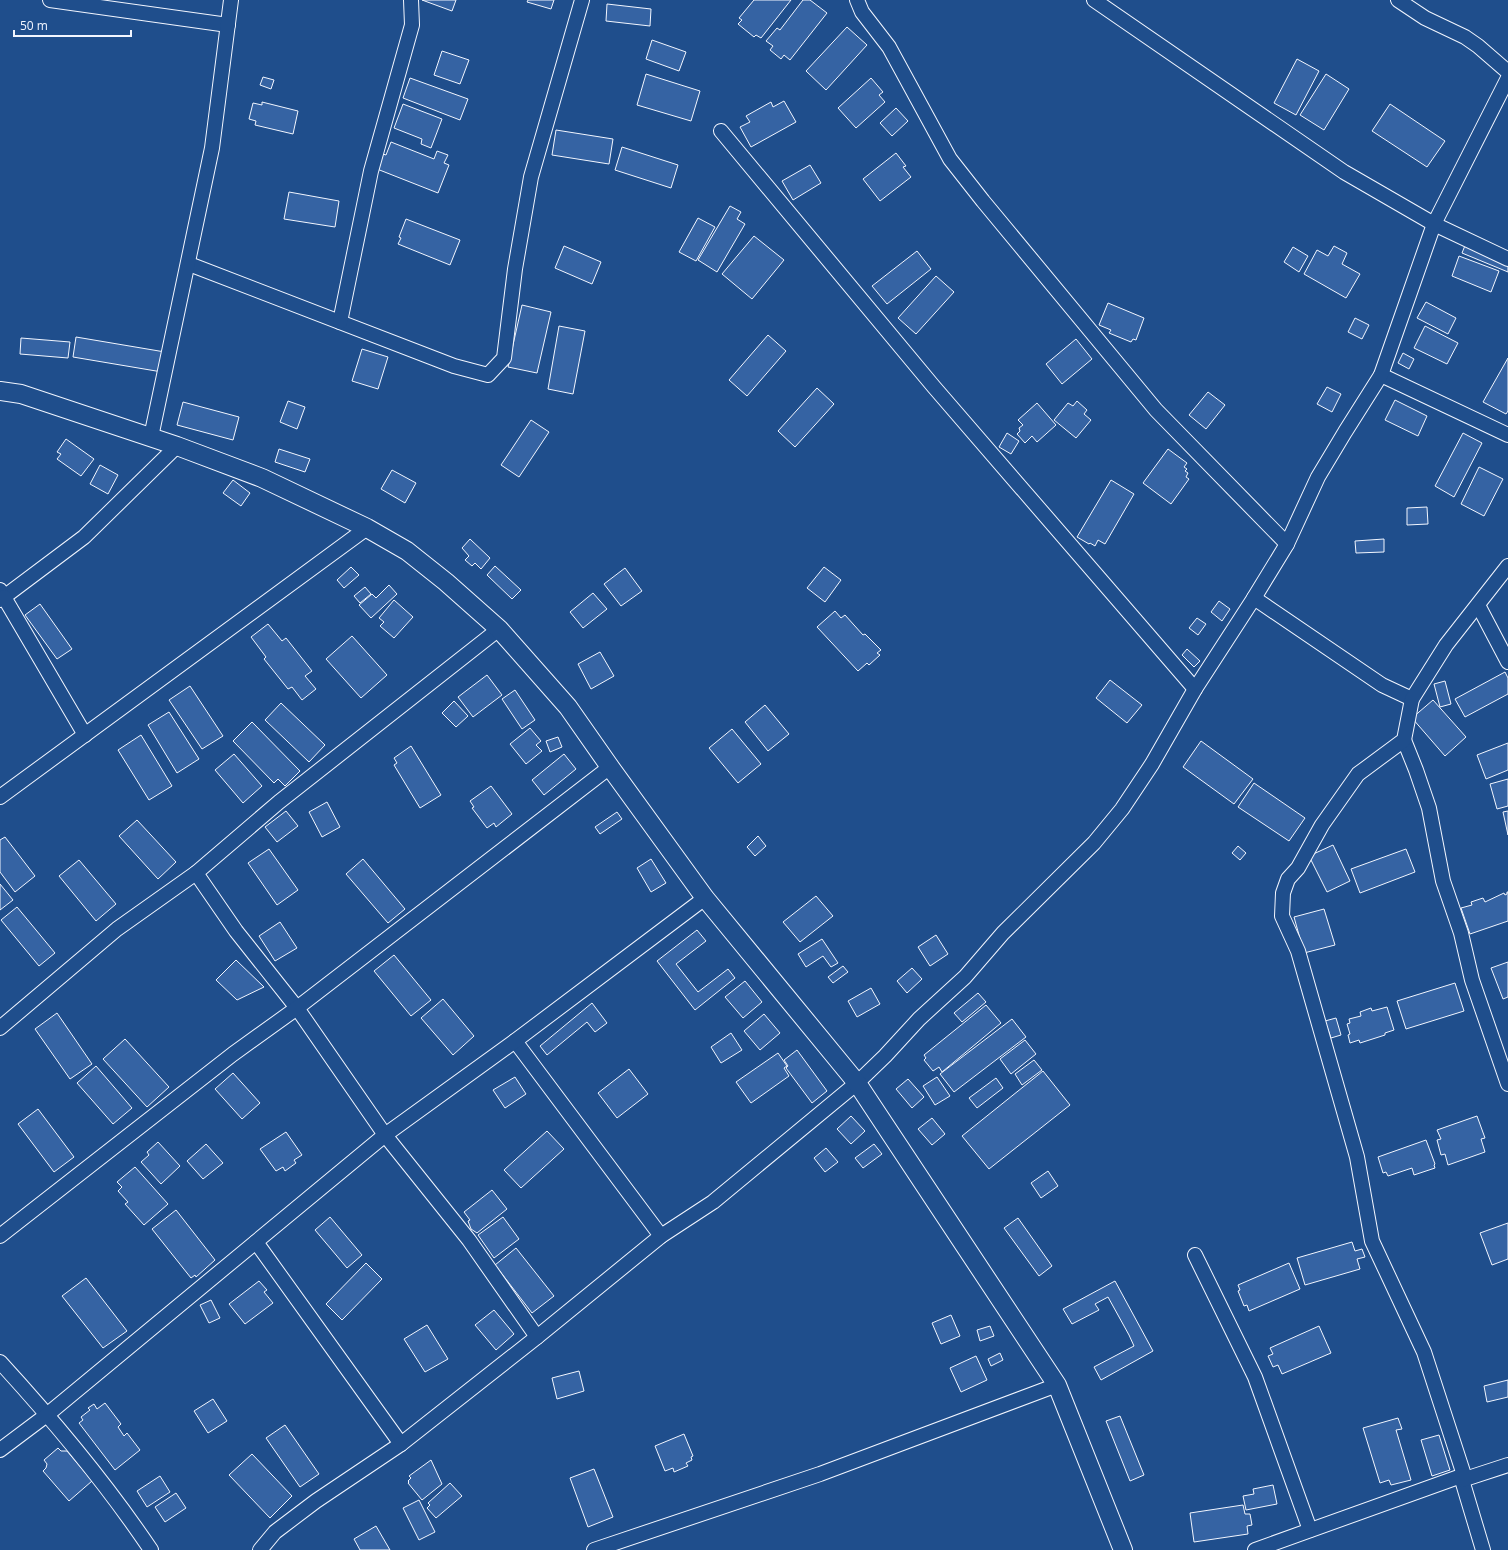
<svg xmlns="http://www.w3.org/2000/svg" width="1508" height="1550" viewBox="0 0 1508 1550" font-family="'Open Sans',sans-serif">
	<rect width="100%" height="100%" fill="#1f4e8c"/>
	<g fill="#3563a3" stroke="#f2f6ff">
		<polygon points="422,0 456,0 452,11"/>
		<polygon points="528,0 554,0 551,9 527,2"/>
		<polygon points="754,0 791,0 761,38 756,35 754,37 738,24 742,20 739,18"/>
		<polygon points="803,0 810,0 827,13 790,60 784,55 781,59 770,50 773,46 766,41 777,28 780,30"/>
		<polygon points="607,4 651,9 650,26 606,21"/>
		<polygon points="847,27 867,45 826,90 806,71"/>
		<polygon points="652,40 686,52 679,71 646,59"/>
		<polygon points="442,51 469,60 460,84 434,75"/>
		<polygon points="1297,59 1319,71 1296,115 1274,103"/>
		<polygon points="646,74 700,91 691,121 637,105"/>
		<polygon points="1326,74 1349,89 1324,130 1300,115"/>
		<polygon points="263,77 274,80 271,89 260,85"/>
		<polygon points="410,78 468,99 460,120 403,98"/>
		<polygon points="871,78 883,92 879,95 885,102 856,128 838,108"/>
		<polygon points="784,101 796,122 751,147 740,127 750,122 746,116 771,102 773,107"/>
		<polygon points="262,102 298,111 293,134 255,125 256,121 249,119 253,103 262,105"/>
		<polygon points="403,104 442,119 431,148 421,144 422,139 394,128"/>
		<polygon points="1390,104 1445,141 1427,167 1372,131"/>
		<polygon points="896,108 908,121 892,136 880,123"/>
		<polygon points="556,130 613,139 609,164 552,155"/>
		<polygon points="391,142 434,159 437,151 448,155 444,163 449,165 438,193 377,169 383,154 386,155"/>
		<polygon points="622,147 678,165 671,188 615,170"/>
		<polygon points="896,153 906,166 903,167 911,177 880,201 863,179"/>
		<polygon points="810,165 821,183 793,200 782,181"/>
		<polygon points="289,192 339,201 335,227 284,219"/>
		<polygon points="730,206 741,212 737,219 745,224 717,272 698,260"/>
		<polygon points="698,218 715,227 696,261 679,252"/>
		<polygon points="406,219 460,240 450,265 398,244 401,238 399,237"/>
		<polygon points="754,236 784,260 752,299 722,274"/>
		<polygon points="1466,243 1508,261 1508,272 1462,253"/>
		<polygon points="564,246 601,262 592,284 555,268"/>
		<polygon points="1334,246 1347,253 1342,264 1360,274 1346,298 1304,274 1317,250 1328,256"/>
		<polygon points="1293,247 1308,256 1299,272 1284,262"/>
		<polygon points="917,251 931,269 887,304 872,286"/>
		<polygon points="1459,256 1499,271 1491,292 1452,276"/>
		<polygon points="936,276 954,292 916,334 898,318"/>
		<polygon points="1426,302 1456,318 1448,334 1417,318"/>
		<polygon points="1108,303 1144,318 1136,340 1133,339 1131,342 1109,333 1111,330 1099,325"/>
		<polygon points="522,305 551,312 537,373 508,367"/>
		<polygon points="1355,318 1369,325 1362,339 1348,332"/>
		<polygon points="559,326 585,331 573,394 548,389"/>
		<polygon points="1425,326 1458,343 1447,364 1414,348"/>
		<polygon points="768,335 786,351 747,396 729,380"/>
		<polygon points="76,337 165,352 162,372 73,357"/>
		<polygon points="21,338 70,342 68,358 20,354"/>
		<polygon points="1076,339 1092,359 1062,384 1046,364"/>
		<polygon points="362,349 388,357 378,389 352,381"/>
		<polygon points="1403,353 1414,359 1409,369 1398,363"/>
		<polygon points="1508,358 1508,411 1506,414 1483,402"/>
		<polygon points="1327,387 1341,394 1332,412 1317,404"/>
		<polygon points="817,388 834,404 795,447 778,431"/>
		<polygon points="1208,392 1225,405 1206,429 1189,415"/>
		<polygon points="1395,400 1427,416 1418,436 1385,420"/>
		<polygon points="288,401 305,407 297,429 280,422"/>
		<polygon points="1077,401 1087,410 1084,414 1091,420 1076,438 1054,420 1068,403 1073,406"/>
		<polygon points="183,402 239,417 233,440 177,425"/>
		<polygon points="1037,403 1056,425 1037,442 1032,436 1025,443 1017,434 1020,431 1019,428 1023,425 1018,420"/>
		<polygon points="531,420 549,432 519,477 501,465"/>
		<polygon points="1007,433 1019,441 1011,454 999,447"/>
		<polygon points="1463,433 1482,443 1454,497 1435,486"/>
		<polygon points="66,439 94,459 81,476 57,459 61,454 57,452"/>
		<polygon points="279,449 310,459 305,472 275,462"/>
		<polygon points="1168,449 1187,463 1184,467 1187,469 1185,471 1188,473 1186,477 1189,479 1171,504 1143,483"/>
		<polygon points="100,465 118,475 108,494 90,484"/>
		<polygon points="1479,467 1503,479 1484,516 1461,504"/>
		<polygon points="392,470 416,483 405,503 381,489"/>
		<polygon points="233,480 250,493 241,506 223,493"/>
		<polygon points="1111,480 1134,494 1105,544 1098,540 1095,546 1090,543 1089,544 1077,537"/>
		<polygon points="1427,507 1428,524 1407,525 1407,508"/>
		<polygon points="470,539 490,558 481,569 475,563 472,566 465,560 469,556 462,548"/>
		<polygon points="1384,539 1384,552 1356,553 1355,541"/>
		<polygon points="495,566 521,590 512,599 487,575"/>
		<polygon points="351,567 359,575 344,588 337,580"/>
		<polygon points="824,567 841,580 825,602 807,588"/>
		<polygon points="625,568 642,591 621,606 604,584"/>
		<polygon points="389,585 397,594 371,618 359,605 372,594 376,598"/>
		<polygon points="365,587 371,594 360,603 354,596"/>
		<polygon points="593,593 607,609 583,628 570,612"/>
		<polygon points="394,600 413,617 394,638 380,626 384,622 379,618"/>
		<polygon points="1219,601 1230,609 1222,621 1211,612"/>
		<polygon points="40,604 72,649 57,659 25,615"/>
		<polygon points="835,611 841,618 845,615 863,635 865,634 881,650 877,653 880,655 869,665 867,663 858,671 817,627"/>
		<polygon points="1197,618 1206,624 1198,635 1189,628"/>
		<polygon points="268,624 282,641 286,638 312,671 305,676 316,689 302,700 292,687 288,689 264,659 266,657 251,637"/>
		<polygon points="352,636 387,675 361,698 326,659"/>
		<polygon points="1187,649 1200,661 1194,667 1182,655"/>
		<polygon points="600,652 614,676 591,689 578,664"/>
		<polygon points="1505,672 1508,678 1508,694 1465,717 1455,699"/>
		<polygon points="487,675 502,695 473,717 458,697"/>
		<polygon points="1110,680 1142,705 1127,723 1096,698"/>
		<polygon points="1445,681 1451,704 1440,707 1434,684"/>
		<polygon points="190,686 223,736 202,749 169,700"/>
		<polygon points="515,690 535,720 522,729 502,699"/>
		<polygon points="1433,700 1466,737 1445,756 1412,718"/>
		<polygon points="454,701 468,716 456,727 442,713"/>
		<polygon points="281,703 325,745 309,762 265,720"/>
		<polygon points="765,705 789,734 768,751 745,722"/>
		<polygon points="169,712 199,759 177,773 148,725"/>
		<polygon points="252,722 300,771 285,786 278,779 274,783 233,741"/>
		<polygon points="530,728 541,741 536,745 542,751 526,764 510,744"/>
		<polygon points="732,729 761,764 738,783 709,748"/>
		<polygon points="141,735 172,786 149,800 118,750"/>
		<polygon points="558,737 562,747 550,752 546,741"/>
		<polygon points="1201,741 1253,779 1234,804 1183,767"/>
		<polygon points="1508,743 1508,770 1486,779 1477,755"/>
		<polygon points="411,746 441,795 420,808 394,765 397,763 394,758"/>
		<polygon points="234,754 262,786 243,803 215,770"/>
		<polygon points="564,754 576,769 544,795 532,780"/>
		<polygon points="1508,779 1508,806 1497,809 1490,784"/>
		<polygon points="1254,783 1305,818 1289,841 1238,807"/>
		<polygon points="491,786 512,814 496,827 494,823 487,828 472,808 474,807 470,801"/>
		<polygon points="327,802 340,827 322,837 309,812"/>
		<polygon points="286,811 298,826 277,842 265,827"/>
		<polygon points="1508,811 1508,835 1503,812"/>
		<polygon points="617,812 622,819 600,834 595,827"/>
		<polygon points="137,820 176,862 158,879 119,836"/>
		<polygon points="758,836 766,846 755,856 747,847"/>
		<polygon points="5,837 35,876 15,892 0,872 0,840"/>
		<polygon points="1333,845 1350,881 1327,892 1309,856"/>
		<polygon points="1238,846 1246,853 1240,860 1232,853"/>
		<polygon points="269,849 298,890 277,905 248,863"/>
		<polygon points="1406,849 1415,872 1360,893 1351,869"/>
		<polygon points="363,859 405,909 388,923 346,874"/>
		<polygon points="651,859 666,883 651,892 637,868"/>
		<polygon points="79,860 116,904 96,921 59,876"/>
		<polygon points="0,884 13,900 0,910"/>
		<polygon points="1507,892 1508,892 1508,921 1470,934 1461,908 1472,905 1471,902 1483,898 1485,902 1504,893 1505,895 1507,894"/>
		<polygon points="816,896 833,916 800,942 783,922"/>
		<polygon points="17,907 55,953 39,966 1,920"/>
		<polygon points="1324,909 1335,945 1304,953 1294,917"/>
		<polygon points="280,922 297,948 275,961 259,936"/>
		<polygon points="697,930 706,941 676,964 698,992 728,969 735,978 695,1010 657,961"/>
		<polygon points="936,935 948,954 930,966 918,947"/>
		<polygon points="822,939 838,963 831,967 823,956 806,967 798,954"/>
		<polygon points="394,955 431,1000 411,1016 374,971"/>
		<polygon points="236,960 264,987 237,1000 216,980"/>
		<polygon points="1508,962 1508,997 1503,999 1491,968"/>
		<polygon points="843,966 848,972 833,983 828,977"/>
		<polygon points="912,968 922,979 907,993 897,981"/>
		<polygon points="745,981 762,1002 743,1018 725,997"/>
		<polygon points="1455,983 1464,1011 1406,1029 1397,1001"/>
		<polygon points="871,988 880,1004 857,1017 848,1001"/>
		<polygon points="978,993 986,1002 962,1022 954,1013"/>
		<polygon points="443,999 474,1036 453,1055 421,1018"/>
		<polygon points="592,1003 607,1023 595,1032 587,1022 547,1055 540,1046"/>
		<polygon points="986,1005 1001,1023 942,1072 939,1067 933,1071 924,1060 926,1058 924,1055"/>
		<polygon points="1387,1007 1394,1030 1385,1033 1385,1035 1360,1043 1359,1040 1350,1043 1348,1035 1350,1034 1347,1024 1350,1023 1349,1019 1361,1016 1360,1012 1371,1008 1372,1011"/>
		<polygon points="57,1013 92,1064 70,1079 35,1029"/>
		<polygon points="764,1014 780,1033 760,1050 744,1031"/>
		<polygon points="1336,1018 1341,1035 1331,1038 1325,1021"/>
		<polygon points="1012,1019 1026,1037 954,1092 940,1074"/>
		<polygon points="731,1033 742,1050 721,1063 711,1047"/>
		<polygon points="125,1039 169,1087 147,1107 103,1059"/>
		<polygon points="1025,1040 1036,1054 1011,1074 1000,1059"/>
		<polygon points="797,1050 827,1091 812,1103 786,1068 788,1066 784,1060"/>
		<polygon points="778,1053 787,1066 784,1068 789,1076 751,1103 736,1082"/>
		<polygon points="1034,1060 1042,1070 1022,1085 1015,1074"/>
		<polygon points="96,1066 132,1108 113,1124 77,1083"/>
		<polygon points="629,1069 648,1094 617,1118 598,1093"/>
		<polygon points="1043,1071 1070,1105 989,1169 962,1136"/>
		<polygon points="233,1073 260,1103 242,1119 215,1089"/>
		<polygon points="515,1077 526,1094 505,1108 493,1090"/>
		<polygon points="937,1077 950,1096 935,1105 923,1086"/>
		<polygon points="996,1078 1003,1088 977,1108 969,1098"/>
		<polygon points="908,1079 924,1097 912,1108 896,1089"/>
		<polygon points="38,1109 74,1157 54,1172 18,1124"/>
		<polygon points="851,1116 865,1131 851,1144 837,1129"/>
		<polygon points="1477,1116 1485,1138 1481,1139 1485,1152 1448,1165 1445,1154 1441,1155 1437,1140 1441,1139 1437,1130"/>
		<polygon points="932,1118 945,1134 932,1145 918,1129"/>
		<polygon points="547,1131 564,1149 521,1188 504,1170"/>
		<polygon points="286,1132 302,1155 294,1160 296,1163 285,1171 283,1167 276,1171 260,1149"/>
		<polygon points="1426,1140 1435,1164 1434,1165 1435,1168 1414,1175 1412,1168 1388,1176 1386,1172 1383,1173 1378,1157"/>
		<polygon points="158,1142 180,1166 161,1184 141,1162 149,1155 147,1152"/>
		<polygon points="206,1144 223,1163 203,1179 187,1161"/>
		<polygon points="874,1144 882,1154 863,1168 855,1158"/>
		<polygon points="826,1148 838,1162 825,1172 814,1158"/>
		<polygon points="135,1167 168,1204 144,1225 125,1204 128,1202 118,1191 122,1187 117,1182"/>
		<polygon points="1048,1171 1058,1186 1041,1198 1031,1183"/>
		<polygon points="492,1190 507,1209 477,1233 471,1229 468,1221 470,1220 464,1212"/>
		<polygon points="176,1210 215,1260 196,1277 195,1275 191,1278 152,1229"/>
		<polygon points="330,1217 362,1255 347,1268 315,1230"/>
		<polygon points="503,1217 519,1239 494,1258 478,1235"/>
		<polygon points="1018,1218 1052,1266 1039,1276 1004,1228"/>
		<polygon points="1508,1223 1508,1259 1492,1265 1480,1233"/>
		<polygon points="1352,1242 1355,1251 1362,1249 1365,1257 1357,1259 1360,1269 1305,1285 1297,1258"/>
		<polygon points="516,1248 554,1296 532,1313 495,1265"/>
		<polygon points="366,1263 382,1279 342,1320 326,1304"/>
		<polygon points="1289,1263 1300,1289 1249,1311 1247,1305 1244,1306 1238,1291 1240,1290 1238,1285"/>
		<polygon points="86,1278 127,1331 103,1348 62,1296"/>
		<polygon points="259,1281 267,1290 264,1292 273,1303 245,1324 229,1304"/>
		<polygon points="1115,1281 1153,1351 1101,1380 1094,1367 1134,1346 1129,1335 1108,1297 1095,1304 1099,1310 1072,1324 1063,1309"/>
		<polygon points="211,1300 220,1318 209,1323 200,1305"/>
		<polygon points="494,1310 514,1334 496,1350 475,1325"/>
		<polygon points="951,1315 960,1336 941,1344 932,1323"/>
		<polygon points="427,1325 448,1359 425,1372 404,1339"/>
		<polygon points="990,1326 994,1336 980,1341 977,1330"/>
		<polygon points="1319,1326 1331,1353 1282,1374 1278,1365 1273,1367 1268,1356 1273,1354 1270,1348"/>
		<polygon points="1000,1353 1003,1360 991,1366 988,1359"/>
		<polygon points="976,1356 987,1380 961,1392 950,1368"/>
		<polygon points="579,1371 584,1391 557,1399 552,1378"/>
		<polygon points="1508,1380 1508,1397 1487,1402 1484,1386"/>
		<polygon points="213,1399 227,1421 208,1433 194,1411"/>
		<polygon points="105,1403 121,1424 118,1427 124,1436 127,1433 140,1450 115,1470 79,1423 83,1420 81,1417 90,1410 88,1408 94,1404 97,1409"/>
		<polygon points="1120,1416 1144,1475 1130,1481 1106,1421"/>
		<polygon points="1398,1418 1402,1429 1396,1430 1411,1480 1391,1485 1389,1480 1380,1483 1363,1428"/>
		<polygon points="285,1425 319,1474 300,1487 266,1438"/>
		<polygon points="684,1434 693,1456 691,1457 692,1460 686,1463 688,1466 674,1472 673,1468 665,1471 655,1446"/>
		<polygon points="1439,1435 1450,1470 1432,1476 1421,1440"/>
		<polygon points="58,1448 61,1451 67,1451 92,1481 69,1501 43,1471 46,1468 47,1464 44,1460"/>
		<polygon points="252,1454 292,1496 270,1518 229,1475"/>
		<polygon points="431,1460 442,1484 422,1500 408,1483 409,1482 408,1481 411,1478 409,1476"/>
		<polygon points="594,1469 613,1517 588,1527 570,1478"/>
		<polygon points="160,1476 170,1492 147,1507 137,1491"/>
		<polygon points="450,1483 462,1496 436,1518 427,1508 430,1505 428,1503"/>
		<polygon points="1273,1485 1277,1504 1246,1510 1243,1496 1254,1494 1253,1489"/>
		<polygon points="176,1493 186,1508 165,1522 155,1507"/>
		<polygon points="419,1500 435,1532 419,1540 403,1508"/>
		<polygon points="1243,1505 1245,1514 1250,1514 1252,1525 1247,1526 1248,1534 1194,1542 1190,1513"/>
		<polygon points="376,1526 390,1550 360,1550 354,1539"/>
	</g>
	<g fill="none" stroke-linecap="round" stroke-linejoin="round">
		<g stroke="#f2f6ff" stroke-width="16">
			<g id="minor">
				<polyline points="50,0 228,25"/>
				<polyline points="857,0 862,12 889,47 950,159 983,201 1156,410 1287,544"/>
				<polyline points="1094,0 1344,172 1434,224 1508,259"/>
				<polyline points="1398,0 1425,18 1465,37 1478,46 1508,72"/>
				<polyline points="721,131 934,387 1195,689"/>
				<polyline points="189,264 454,366 488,375 504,358 515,269 531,177 582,0"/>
				<polyline points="340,322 371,171 412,25 411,0"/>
				<polyline points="1381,375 1508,435"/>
				<polyline points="151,437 212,148 231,0"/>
				<polyline points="0,590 4,597 84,537 177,446"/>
				<polyline points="1254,598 1382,685 1412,699"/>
				<polyline points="0,600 4,597 85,735"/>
				<polyline points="1478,605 1508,662"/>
				<polyline points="1404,740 1416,770 1429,808 1443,881 1461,933 1472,980 1508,1084"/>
				<polyline points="0,797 367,528"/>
				<polyline points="196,873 236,931 297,1008 385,1135 469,1240 537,1337"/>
				<polyline points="0,1028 117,929 196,873 279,802 499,629"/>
				<polyline points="515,1041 661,1236"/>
				<polyline points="0,1236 233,1054 297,1008 610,767"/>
				<polyline points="256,1242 401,1444"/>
				<polyline points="1195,1255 1255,1377 1310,1530"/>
				<path d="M0,1362C54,1421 106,1483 151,1550"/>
				<polyline points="0,1450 48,1414 385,1135 515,1041 705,898"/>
				<polyline points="1464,1475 1424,1352 1372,1241 1357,1157 1298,951 1282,916 1283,893 1288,879 1298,868 1322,825 1358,774 1404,740 1412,699 1446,645 1508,566"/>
				<polyline points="1462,1480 1483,1550"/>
				<polyline points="260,1550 275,1532 316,1501 401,1444 537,1337 661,1236 713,1202 857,1083 885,1056 919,1019 965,977 1003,933 1094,843 1122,809 1152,764 1195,689 1254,598 1287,544 1318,477 1345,432 1381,375 1434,224 1508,78"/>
				<polyline points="594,1550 820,1474 1057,1385"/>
				<polyline points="1255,1550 1464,1475 1462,1480 1508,1465"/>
			</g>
		</g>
		<g stroke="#f2f6ff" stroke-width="20">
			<polyline id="tertiary" points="0,391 21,394 177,446 262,478 367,528 407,551 446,582 499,629 568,707 610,767 705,898 857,1083 1057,1385 1123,1550"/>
		</g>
		<use href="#minor" stroke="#1f4e8c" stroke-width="14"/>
		<use href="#tertiary" stroke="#1f4e8c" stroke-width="18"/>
	</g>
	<path d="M14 30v6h117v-6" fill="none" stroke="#f2f6ff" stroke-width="2"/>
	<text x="20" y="30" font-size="12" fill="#f2f6ff" stroke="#1f4e8c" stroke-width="3" paint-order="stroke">50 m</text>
</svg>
